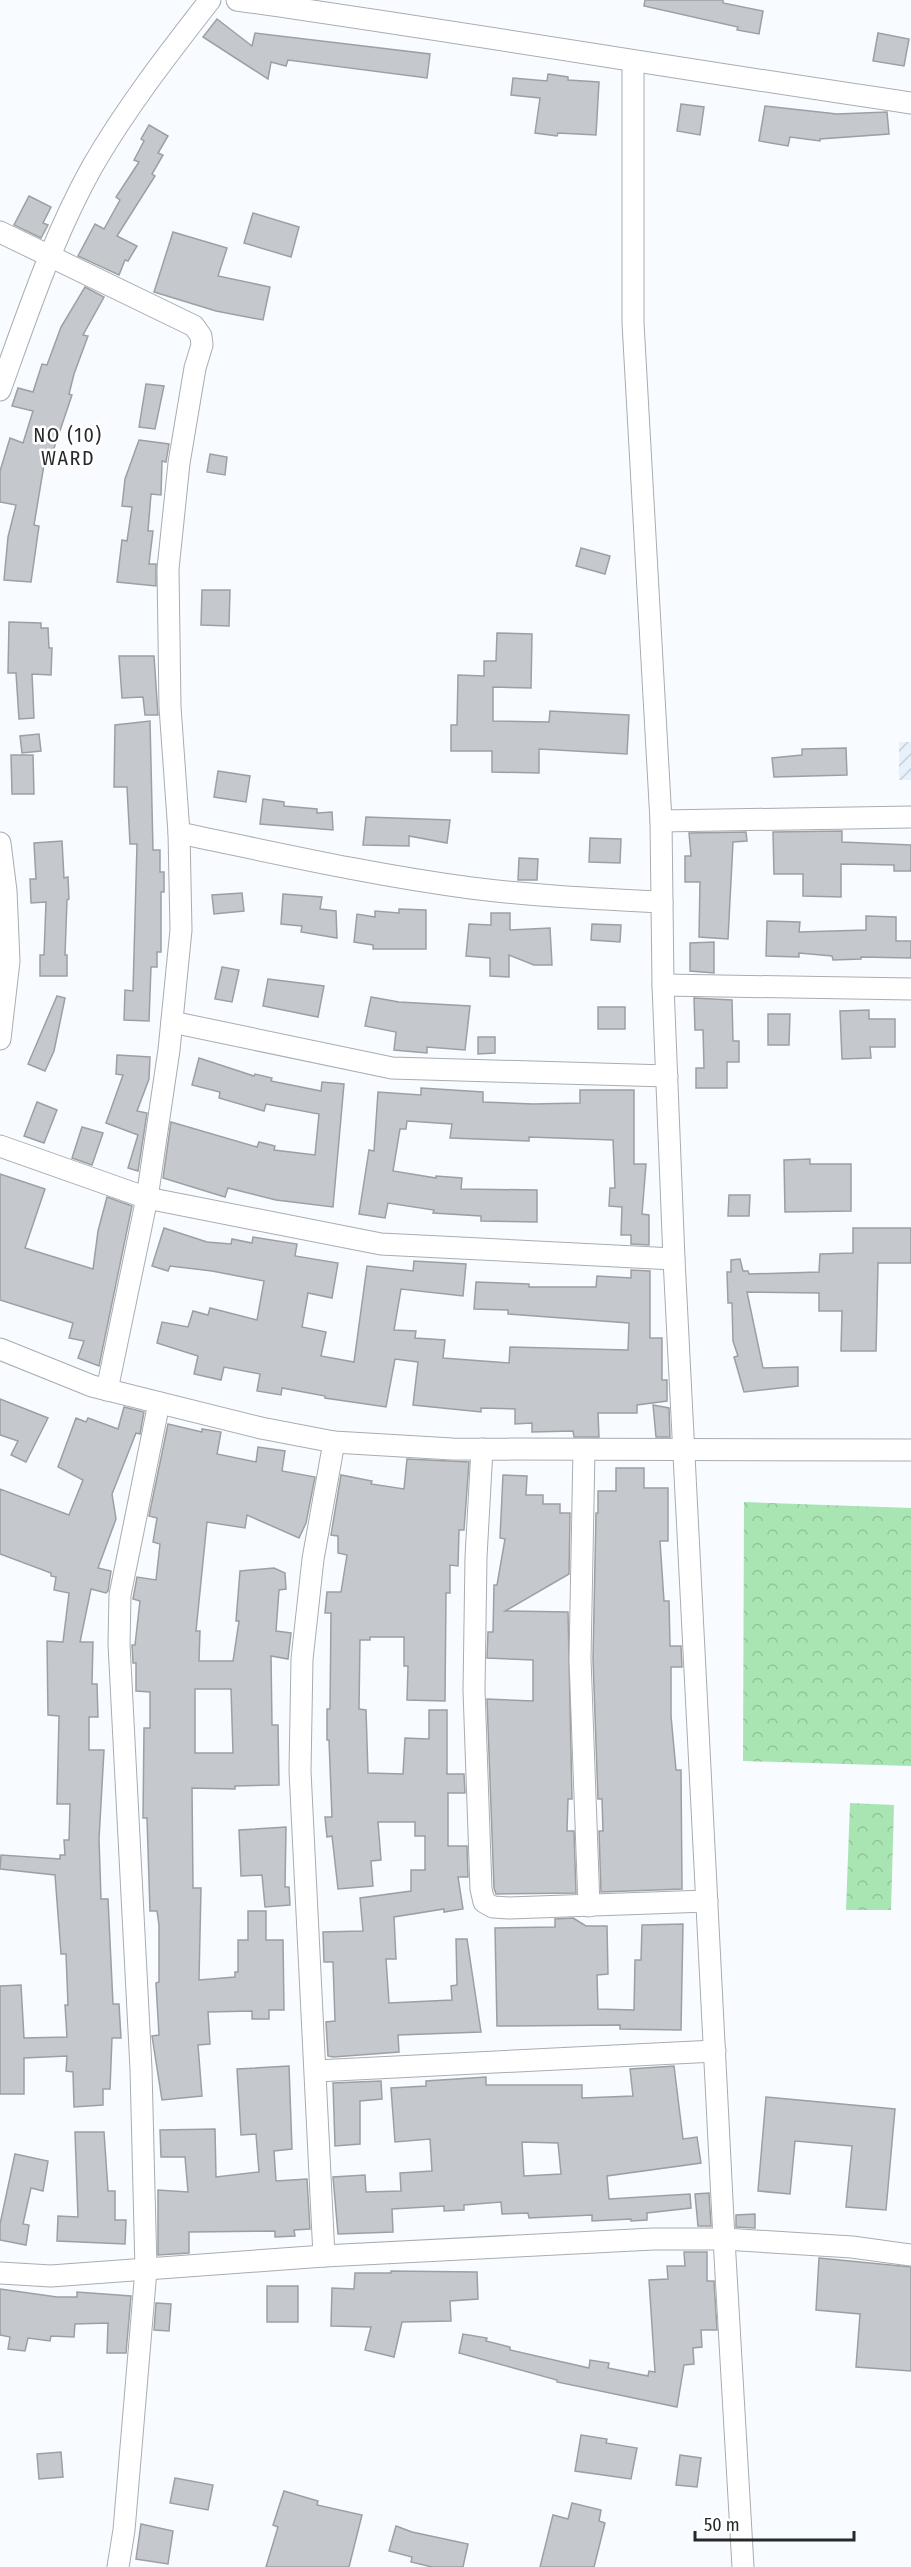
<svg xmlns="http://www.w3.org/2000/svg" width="911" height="2567" viewBox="0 0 911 2567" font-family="'Fira Sans Condensed',sans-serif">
	<defs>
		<pattern id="industrial-furrows" width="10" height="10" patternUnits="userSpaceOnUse" patternTransform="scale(1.5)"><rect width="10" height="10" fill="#e6f1fb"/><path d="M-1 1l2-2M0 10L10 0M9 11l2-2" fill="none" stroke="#c5cfd7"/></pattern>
		<pattern id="park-crowns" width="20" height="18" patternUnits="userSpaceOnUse" patternTransform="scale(1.5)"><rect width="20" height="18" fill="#a9e5b2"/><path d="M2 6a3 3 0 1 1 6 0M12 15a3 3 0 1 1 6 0" fill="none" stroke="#91c499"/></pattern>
	</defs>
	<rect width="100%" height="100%" fill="#f8fbff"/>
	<rect fill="url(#industrial-furrows)" x="899" y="742" width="12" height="38"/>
	<g fill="url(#park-crowns)">
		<polygon points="744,1502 911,1508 911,1766 743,1761"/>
		<polygon points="850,1803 894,1805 891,1910 846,1910"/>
	</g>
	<g fill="#c5c9cd" stroke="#9ca0a4" stroke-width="1.5" fill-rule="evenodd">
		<polygon points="645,0 723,0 723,3 763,11 759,34 737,30 738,27 644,6"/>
		<polygon points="217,19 252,46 255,33 430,54 427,78 288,60 286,66 271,62 268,79 203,37"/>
		<polygon points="878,33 909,39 904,66 873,61"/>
		<polygon points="548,74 568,77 568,80 599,82 596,135 558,133 557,136 535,133 540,98 511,95 513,78 547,81"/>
		<polygon points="681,104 704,107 700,135 677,131"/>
		<polygon points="765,106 837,114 887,112 889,134 820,139 820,141 790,137 788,146 759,141"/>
		<polygon points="149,125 168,136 158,153 163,155 152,174 155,176 117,236 137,246 128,261 125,260 119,275 78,256 95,224 104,229 120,200 116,197 139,162 134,160 144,141 141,139"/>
		<polygon points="29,196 51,207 43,223 48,225 41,238 14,225"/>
		<polygon points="253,213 299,227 291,257 244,243"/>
		<polygon points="173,232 227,248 218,276 270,287 263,320 216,311 154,292"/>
		<polygon points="85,287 104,297 83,335 88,336 74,374 69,394 72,395 48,466 44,465 34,525 39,526 31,582 4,580 8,537 16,505 0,502 0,471 10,438 23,443 33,411 12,406 18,388 33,392 42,364 47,365 61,327"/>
		<polygon points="146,384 164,386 155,429 139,427"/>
		<polygon points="139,440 169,444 166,462 162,461 161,495 151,494 148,531 153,531 149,564 156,564 156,586 117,582 122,540 127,541 132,507 122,506 125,479"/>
		<polygon points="210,454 227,457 225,475 207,472"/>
		<polygon points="581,548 610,556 605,574 576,566"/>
		<polygon points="202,590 230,590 229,626 201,625"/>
		<polygon points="9,622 41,623 41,628 48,628 49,648 52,648 51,675 32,674 34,718 19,719 16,673 8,673"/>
		<polygon points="497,633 532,634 531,688 493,687 493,721 549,722 550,711 629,715 627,754 539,749 539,773 492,772 492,751 451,751 451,725 457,725 458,675 484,676 484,661 496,661"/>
		<polygon points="119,656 154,656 158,715 145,715 143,697 122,698"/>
		<polygon points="150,721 153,850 160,850 160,872 164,872 164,892 161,892 161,952 157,952 157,967 151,967 149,1021 124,1020 125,990 133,991 137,844 130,844 127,787 114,787 115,725"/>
		<polygon points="39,734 41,751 22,753 20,736"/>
		<polygon points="846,748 847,775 774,777 772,758 802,755 802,749"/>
		<polygon points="11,755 33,755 34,794 12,794"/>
		<polygon points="218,771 250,776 246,802 214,797"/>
		<polygon points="263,799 284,802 284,806 317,809 317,813 332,812 333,830 260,824"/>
		<polygon points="366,817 450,820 447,843 409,836 409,846 363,845"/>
		<polygon points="842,831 842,842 911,845 911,871 894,871 894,865 841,864 841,897 803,896 803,874 774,874 773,832"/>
		<polygon points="746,832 747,841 733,842 728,939 699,937 700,882 685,882 685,856 691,856 689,833"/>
		<polygon points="590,838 621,839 620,863 589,862"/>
		<polygon points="62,841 64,878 68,877 69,899 67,900 65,955 67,955 67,976 40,976 40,955 44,955 46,902 31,903 30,879 36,879 34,843"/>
		<polygon points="519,858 538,859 537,880 518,880"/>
		<polygon points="242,893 244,911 214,914 212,895"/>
		<polygon points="283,894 322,897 320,909 336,911 337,938 301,932 302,926 281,924"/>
		<polygon points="399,909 426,910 426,949 373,949 373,945 354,942 357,914 375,917 375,911 399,913"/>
		<polygon points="491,913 510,913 510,930 550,928 552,965 534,965 509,955 509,977 490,976 490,958 466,956 469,924 491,925"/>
		<polygon points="866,916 896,917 896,941 911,941 911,958 861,957 861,959 833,960 832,956 799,953 799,957 766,956 767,921 800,922 799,932 866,930"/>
		<polygon points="592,924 621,925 620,942 591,940"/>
		<polygon points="714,942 714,973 690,971 690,943"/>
		<polygon points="222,967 239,970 232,1002 215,999"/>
		<polygon points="268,979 324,986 318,1017 263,1006"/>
		<polygon points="57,996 65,998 54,1051 45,1071 28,1064"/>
		<polygon points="371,997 399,1002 470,1006 465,1050 427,1047 427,1053 394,1050 396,1032 365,1026"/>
		<polygon points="694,998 732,1000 733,1041 739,1041 739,1062 727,1062 727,1088 696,1088 696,1068 704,1068 703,1030 695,1030"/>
		<rect x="598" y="1007" width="27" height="22"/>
		<polygon points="869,1010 869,1019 895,1019 895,1047 870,1047 871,1058 842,1059 840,1011"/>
		<polygon points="768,1014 790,1014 789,1045 768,1045"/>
		<polygon points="478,1037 495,1037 495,1053 478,1054"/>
		<polygon points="117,1055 150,1057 149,1079 137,1111 147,1113 138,1171 128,1168 138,1135 106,1123 123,1075 116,1074"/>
		<polygon points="199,1058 254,1076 255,1074 272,1078 271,1081 321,1091 322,1082 344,1084 333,1207 276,1200 228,1188 225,1197 163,1178 171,1122 257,1147 259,1142 275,1146 274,1150 315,1155 319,1114 266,1104 264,1111 219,1098 220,1092 192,1085"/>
		<polygon points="421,1088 483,1092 483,1102 533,1104 580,1103 580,1090 634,1090 634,1164 646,1164 642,1214 649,1215 649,1245 631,1244 631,1235 621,1235 622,1207 609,1206 610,1188 615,1188 613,1140 529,1137 529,1141 450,1138 452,1124 407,1121 406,1129 400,1129 393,1171 436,1178 436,1176 462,1178 461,1189 537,1190 537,1222 481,1221 481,1216 433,1213 434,1210 388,1203 385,1218 359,1214 369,1150 374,1151 378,1092 421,1095"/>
		<polygon points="37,1102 57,1110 44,1143 24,1136"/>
		<polygon points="82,1127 103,1133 92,1165 72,1158"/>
		<polygon points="810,1159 810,1164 851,1164 851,1211 785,1212 784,1160"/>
		<polygon points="0,1174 45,1189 25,1248 93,1269 98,1231 107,1197 132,1206 99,1366 78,1358 84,1341 69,1338 73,1323 0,1300"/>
		<polygon points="729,1195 750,1195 749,1216 728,1216"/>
		<polygon points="164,1228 207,1242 231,1244 232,1239 252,1243 253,1237 297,1244 295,1256 338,1263 332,1298 308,1293 302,1327 326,1332 321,1356 354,1362 367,1266 413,1271 414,1261 466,1264 463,1296 401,1289 394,1330 416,1331 415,1338 445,1340 443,1358 509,1363 510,1347 628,1350 629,1323 508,1314 508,1310 474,1309 476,1282 529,1284 529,1287 596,1287 597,1276 631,1278 631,1270 650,1271 650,1338 662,1338 662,1380 667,1380 667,1401 637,1405 637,1413 598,1413 599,1437 574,1437 573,1431 532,1432 532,1423 515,1424 515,1409 481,1408 481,1412 413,1405 418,1362 395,1359 386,1407 325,1398 325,1396 282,1388 281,1395 257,1391 260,1374 224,1367 221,1380 194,1374 198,1356 157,1343 162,1322 188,1327 193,1311 208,1315 210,1308 257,1320 264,1281 212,1271 170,1266 168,1271 152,1266"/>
		<polygon points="853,1228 911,1228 911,1263 878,1263 876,1351 841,1351 842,1311 819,1311 819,1293 747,1292 763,1368 798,1367 798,1386 744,1392 734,1357 738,1356 733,1341 732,1303 728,1303 727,1272 731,1272 731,1260 740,1259 743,1271 748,1271 749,1274 819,1272 820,1254 853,1253"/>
		<polygon points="0,1399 48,1418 26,1462 11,1455 18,1441 0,1435"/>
		<polygon points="653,1405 669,1408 670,1437 656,1437"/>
		<polygon points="124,1407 144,1412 140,1434 136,1433 112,1494 116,1519 98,1568 111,1571 108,1591 106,1593 91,1589 80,1642 93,1642 92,1684 97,1684 98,1717 89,1717 89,1750 104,1750 99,1839 101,1899 108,1899 113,2004 119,2004 121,2038 112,2038 110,2089 103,2089 103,2105 74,2107 73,2072 66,2071 67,2056 24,2058 24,2094 0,2094 0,1986 21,1985 24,2038 67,2037 65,2005 68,2005 66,1954 61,1954 55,1875 0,1869 1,1855 60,1859 60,1855 65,1855 64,1840 69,1840 70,1804 57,1804 59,1716 48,1715 47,1641 63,1642 69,1593 54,1590 56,1577 51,1576 51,1573 0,1554 0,1489 69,1515 83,1480 58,1467 76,1418 86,1422 88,1418 118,1429"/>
		<path d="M168,1424L202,1432V1429L221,1432L217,1454L256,1462L258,1447L285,1451L282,1471L315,1477L306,1523L299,1538L247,1515L245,1528L207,1522L196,1631H200L199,1661H233L239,1621H236L240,1571L274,1568L285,1573L286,1589L279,1590L276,1631L291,1633L288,1659L271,1656L272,1725H278L279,1785L235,1786V1789L192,1788L193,1888H201L199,1980L235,1977V1972H238V1940H248V1911H266V1940H283L284,2010H269V2019H252V2011L208,2012L210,2044L198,2045L202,2096L162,2100L152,2036L159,2035L156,1983L159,1982V1925L157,1911H150L147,1818H143L144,1728H150V1692L136,1691V1663H133L132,1645H135L140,1601L133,1599L137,1577L156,1580L160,1544L153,1542L157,1518L149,1516ZM195,1689H231L233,1753H195Z"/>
		<polygon points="407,1459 469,1462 464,1530 459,1530 458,1566 450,1565 450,1593 446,1593 445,1701 407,1700 408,1666 404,1666 404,1637 370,1637 370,1640 360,1640 359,1709 366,1710 368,1773 403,1774 405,1738 429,1739 429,1710 447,1710 447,1774 464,1774 465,1793 448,1793 448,1846 467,1846 468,1877 458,1877 463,1909 444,1912 444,1909 394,1917 396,1959 386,1959 389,2003 452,2000 451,1986 457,1985 456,1939 467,1939 481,2032 398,2035 399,2052 333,2057 328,2056 326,2022 335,2021 333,1962 324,1962 323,1932 363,1931 360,1898 411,1891 411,1870 425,1870 425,1836 415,1836 415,1822 378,1822 381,1860 371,1861 373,1886 338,1889 332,1836 327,1837 325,1817 332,1817 329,1740 327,1740 327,1709 330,1709 331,1613 325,1613 327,1592 341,1592 347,1555 338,1553 338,1536 331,1535 341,1475 372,1481 371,1484 404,1489"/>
		<polygon points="616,1468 644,1468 644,1488 668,1488 668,1541 660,1541 664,1601 669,1601 670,1646 681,1646 682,1667 671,1667 671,1716 676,1770 681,1770 682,1889 601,1892 599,1831 603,1831 602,1799 598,1799 593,1659 596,1513 598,1513 598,1491 616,1491"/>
		<polygon points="503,1475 527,1476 526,1495 543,1495 543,1504 560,1504 560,1513 570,1513 569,1574 505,1611 568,1612 572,1799 568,1799 567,1831 574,1831 576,1893 496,1894 494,1888 487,1699 533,1701 533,1660 487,1658 488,1632 493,1632 494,1585 497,1585 505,1539 500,1538"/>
		<polygon points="286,1827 285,1887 289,1887 290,1905 265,1907 262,1875 241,1876 239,1830"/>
		<polygon points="573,1918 586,1926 607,1926 608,1974 597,1975 598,2009 634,2010 635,1960 641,1960 642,1925 683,1924 681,2030 620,2029 620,2025 497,2026 495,1928 555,1927 555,1919"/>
		<polygon points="289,2066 292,2149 274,2151 276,2181 307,2179 310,2229 294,2230 295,2236 275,2237 275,2231 189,2232 189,2253 158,2255 158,2190 188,2192 185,2157 161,2157 160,2130 215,2129 216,2177 259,2172 256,2134 241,2135 237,2069"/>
		<path d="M674,2066L683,2139L697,2137L701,2163L607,2176L609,2199L690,2194L691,2208L647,2213V2220L631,2221V2219L592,2221V2215L529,2218L528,2213L502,2214L501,2202L464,2205V2210L444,2211V2206L392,2209L393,2232L338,2234L333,2177L365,2175L366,2192L401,2191L400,2173L432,2171L430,2139L395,2142L391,2088L426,2086V2081L486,2077V2085H582V2098L633,2096L630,2069ZM522,2142L558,2143L561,2174L524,2176Z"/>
		<polygon points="381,2081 382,2099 360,2101 360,2144 335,2146 333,2083"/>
		<polygon points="766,2097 895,2109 886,2210 846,2207 852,2146 795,2141 790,2194 758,2191"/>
		<polygon points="75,2132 104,2132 108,2191 115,2191 115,2220 126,2220 125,2244 57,2241 58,2216 78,2217"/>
		<polygon points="15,2154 48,2161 43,2191 31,2188 23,2224 29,2225 26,2245 0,2240 0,2224"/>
		<polygon points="709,2193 711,2226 698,2226 695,2194"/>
		<polygon points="755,2214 755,2228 736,2227 736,2215"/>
		<polygon points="684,2252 707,2252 707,2281 714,2281 717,2330 701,2330 702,2347 693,2348 694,2364 684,2365 677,2407 557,2382 557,2380 459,2353 463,2334 487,2338 486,2341 510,2347 510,2350 589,2368 590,2360 609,2363 608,2368 648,2376 649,2371 655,2372 649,2280 668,2279 667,2266 685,2266"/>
		<polygon points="819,2258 911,2267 911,2371 856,2367 860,2314 816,2310"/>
		<polygon points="391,2271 477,2272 478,2299 450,2301 451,2321 402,2322 394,2357 365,2350 371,2327 331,2326 332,2288 354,2289 355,2273 391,2273"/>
		<rect x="267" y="2286" width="31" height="36"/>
		<polygon points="0,2289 57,2297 77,2297 77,2292 131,2296 126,2353 107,2353 108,2323 75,2324 74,2337 51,2336 50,2341 28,2338 25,2351 8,2349 10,2337 0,2335"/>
		<polygon points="156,2303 171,2304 169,2331 154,2330"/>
		<polygon points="581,2435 607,2439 606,2443 637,2448 631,2479 575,2471"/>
		<polygon points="61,2452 63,2477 39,2479 37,2454"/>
		<polygon points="680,2455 701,2458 697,2487 676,2485"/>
		<polygon points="175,2478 213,2485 208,2510 170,2503"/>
		<polygon points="284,2491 318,2501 317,2505 362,2515 349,2567 266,2567 278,2527 273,2525"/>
		<polygon points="572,2503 601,2510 599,2521 605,2523 594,2567 540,2567 553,2515 568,2519"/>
		<polygon points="141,2524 173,2531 168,2564 136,2559"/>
		<polygon points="396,2526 412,2532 468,2544 463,2567 432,2567 411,2562 412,2557 389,2551"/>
	</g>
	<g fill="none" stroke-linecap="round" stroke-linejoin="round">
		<g stroke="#a8adb1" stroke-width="23">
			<g id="minor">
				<path d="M237,0C462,32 686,70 911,103"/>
				<polyline points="633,62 633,323 661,821 663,985 674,1259 724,2239 743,2567"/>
				<polyline points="0,232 194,326 201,336 202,345 195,368 179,463 168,569 170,707 179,833 181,930 169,1050 147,1198 107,1390"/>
				<path d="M0,390C27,315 53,237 92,167C126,108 168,54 210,0"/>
				<polyline points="661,821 911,817"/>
				<path d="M179,833C276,853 372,875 471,888C534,896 598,899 662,902"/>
				<polyline points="0,843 6,891 9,961 0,1039"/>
				<polyline points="663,985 911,989"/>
				<polyline points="172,1022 392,1068 667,1076"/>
				<polyline points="0,1146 147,1198 381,1244 674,1259"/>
				<polyline points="0,1349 92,1386 261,1428 334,1442 452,1449 911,1450"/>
				<polyline points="482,1449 476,1557 474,1690 481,1889 484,1902 493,1907 509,1908 707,1901"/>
				<polyline points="584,1450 580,1659 589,1906"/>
				<polyline points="316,2071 715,2051"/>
				<polyline points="324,2256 300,1771 302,1659 313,1559 334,1442"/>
				<polyline points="0,2273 51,2276 324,2256 653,2239 724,2239 852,2247 911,2255"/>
				<polyline points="118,2567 124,2530 146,2270 141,2069 119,1644 120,1595 159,1403"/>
			</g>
		</g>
		<use href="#minor" stroke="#fff" stroke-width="21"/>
	</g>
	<g text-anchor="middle" stroke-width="5" stroke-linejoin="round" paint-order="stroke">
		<g font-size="20" letter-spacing="1.5" fill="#262829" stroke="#fff">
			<text x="68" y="442">NO (10)<tspan x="68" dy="23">WARD</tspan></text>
		</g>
	</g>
	<path d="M695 2531v9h159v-9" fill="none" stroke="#262829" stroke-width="3"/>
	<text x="704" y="2531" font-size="18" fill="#262829" stroke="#ffffff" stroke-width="4.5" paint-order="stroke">50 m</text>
</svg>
